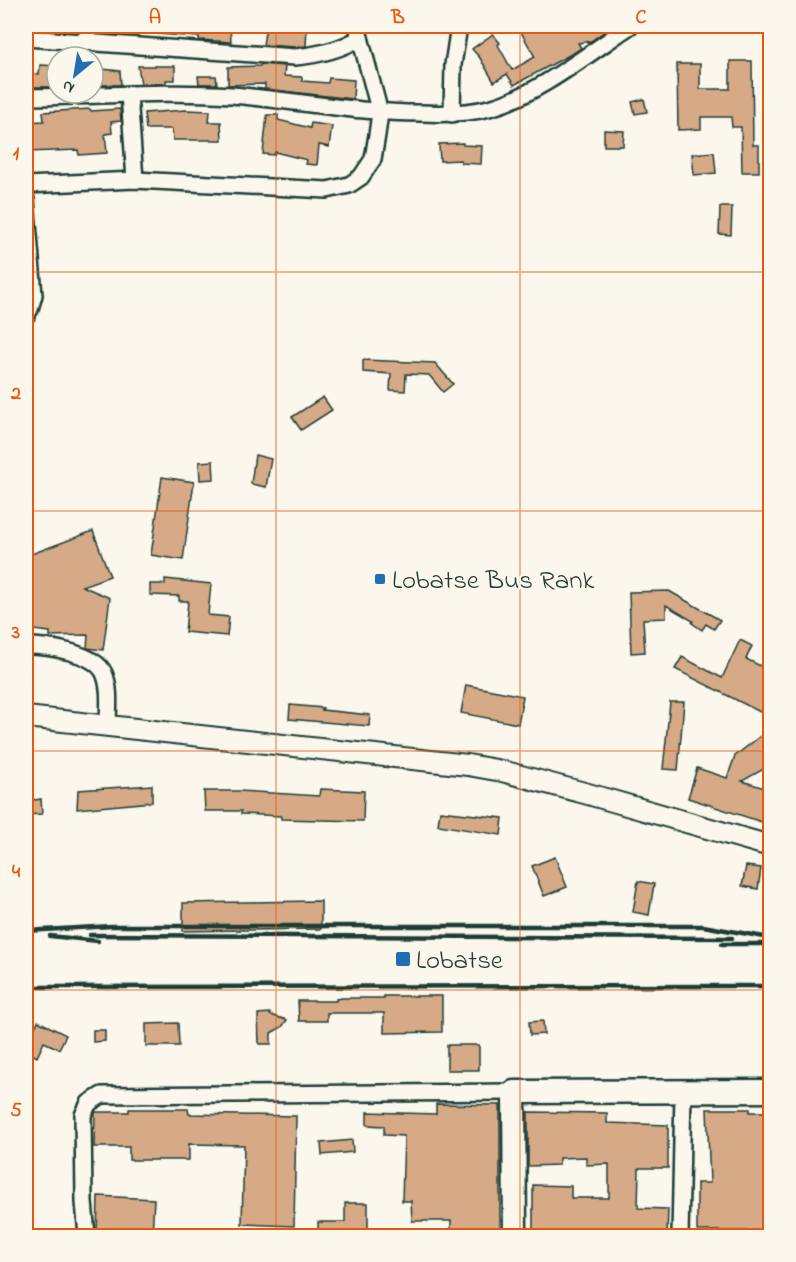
<svg xmlns="http://www.w3.org/2000/svg" width="796" height="1262" viewBox="0 0 796 1262" font-family="'Indie Flower',sans-serif">
	<rect width="100%" height="100%" fill="#fbf7ec"/>
	<filter id="ink" filterUnits="userSpaceOnUse"><feTurbulence type="fractalNoise" baseFrequency=".0167" numOctaves="2"/><feDisplacementMap in="SourceGraphic" scale="12" xChannelSelector="R" yChannelSelector="G"/><feConvolveMatrix kernelMatrix="1 2 1 2 8 2 1 2 1" color-interpolation-filters="sRGB"/></filter>
	<g filter="url(#ink)">
		<g fill="#d6a987" stroke="#1f3d34" stroke-width="1.5">
			<polygon points="159,26 230,26 231,42 199,40 199,37 158,34"/>
			<polygon points="266,26 307,27 306,46 295,47 263,45"/>
			<polygon points="532,26 604,26 605,31 591,41 578,43 581,48 575,52 514,85 507,74 494,82 480,58 472,49 493,34 500,43 498,45 512,70 535,57 521,32"/>
			<polygon points="730,61 752,61 753,145 759,145 759,172 742,172 741,127 732,127 731,117 701,117 701,129 678,130 677,64 700,64 700,89 730,89"/>
			<polygon points="261,64 285,66 284,76 302,77 302,81 328,83 329,78 354,80 353,99 265,89 265,84 228,85 228,67 260,66"/>
			<polygon points="40,65 57,66 57,87 26,87 26,73 39,74"/>
			<polygon points="138,66 175,66 175,80 166,80 166,84 141,84"/>
			<polygon points="93,68 120,71 121,85 93,85"/>
			<polygon points="198,76 216,76 217,84 199,84"/>
			<polygon points="644,99 647,112 635,114 632,102"/>
			<polygon points="90,109 91,111 120,109 121,121 111,122 112,133 105,134 107,153 79,155 78,150 27,152 26,122 44,121 43,112"/>
			<polygon points="186,110 210,111 209,122 221,122 222,140 173,140 172,129 146,129 144,113"/>
			<polygon points="267,115 278,115 278,120 310,128 311,123 332,126 329,147 319,145 317,165 306,164 307,160 275,152 274,155 263,154"/>
			<polygon points="604,130 624,131 623,146 604,146"/>
			<polygon points="463,143 463,145 482,146 481,164 461,163 461,160 440,161 439,144"/>
			<polygon points="714,152 716,173 694,175 692,154"/>
			<polygon points="720,207 732,207 731,235 719,234"/>
			<polygon points="363,360 435,363 453,384 443,392 429,375 406,374 405,391 390,390 391,374 363,372"/>
			<polygon points="323,397 332,410 301,430 292,417"/>
			<polygon points="255,455 271,459 266,487 251,484"/>
			<polygon points="213,461 214,479 200,480 199,462"/>
			<polygon points="162,477 194,482 183,560 151,555"/>
			<polygon points="93,531 110,576 82,586 110,598 103,650 87,648 88,635 50,636 50,632 34,630 26,618 26,556"/>
			<polygon points="165,579 211,584 208,615 229,617 227,636 185,632 188,601 179,601 179,596 150,595 150,584 165,584"/>
			<polygon points="669,591 720,620 714,629 706,624 702,630 692,623 693,621 666,605 666,618 643,619 645,652 631,653 629,592"/>
			<polygon points="740,640 752,646 746,659 771,671 771,707 766,715 675,669 682,657 722,678"/>
			<polygon points="466,685 523,696 518,724 461,713"/>
			<polygon points="670,702 684,702 678,770 663,769"/>
			<polygon points="290,705 323,708 322,710 370,715 369,726 289,719"/>
			<polygon points="763,734 771,734 771,765 742,781 771,790 771,825 688,798 697,768 727,778 735,756"/>
			<polygon points="152,785 152,802 77,809 78,790"/>
			<polygon points="320,789 364,791 363,821 281,819 281,816 241,814 241,811 205,811 204,791 240,791 319,796"/>
			<polygon points="26,795 35,800 41,799 42,814 26,815"/>
			<polygon points="440,811 503,818 501,835 438,825"/>
			<polygon points="555,857 567,887 544,896 532,866"/>
			<polygon points="746,866 761,868 758,889 742,886"/>
			<polygon points="638,881 654,884 649,915 633,912"/>
			<polygon points="321,901 321,929 183,931 183,903"/>
			<polygon points="384,996 442,996 442,1032 384,1033 384,1013 327,1013 327,1021 299,1021 298,1001 336,1001 336,999 343,998 384,998"/>
			<polygon points="270,1013 270,1015 287,1020 282,1027 271,1033 271,1044 259,1044 258,1014"/>
			<polygon points="38,1021 66,1035 59,1049 44,1042 37,1057 26,1051 26,1046"/>
			<polygon points="543,1021 544,1034 530,1035 529,1022"/>
			<polygon points="178,1023 179,1046 146,1046 146,1024"/>
			<polygon points="93,1030 105,1030 105,1041 93,1042"/>
			<rect x="447" y="1045" width="32" height="25"/>
			<polygon points="436,1104 500,1105 500,1236 451,1236 451,1221 412,1221 411,1201 402,1201 404,1136 384,1135 384,1126 367,1125 367,1112 436,1114"/>
			<polygon points="129,1109 188,1109 189,1114 296,1116 294,1226 242,1224 244,1145 189,1144 189,1160 129,1160 129,1147 94,1147 95,1112 129,1112"/>
			<polygon points="707,1109 750,1109 750,1112 771,1112 771,1231 697,1231 697,1183 710,1183"/>
			<polygon points="528,1112 607,1113 607,1123 668,1125 668,1168 639,1168 638,1208 668,1209 667,1236 533,1236 533,1185 571,1186 571,1198 609,1198 609,1164 586,1165 586,1157 559,1158 559,1165 528,1166"/>
			<polygon points="352,1140 353,1152 322,1155 321,1143"/>
			<polygon points="98,1196 154,1199 152,1236 97,1236"/>
			<polygon points="345,1203 368,1203 368,1236 318,1236 318,1222 345,1222"/>
		</g>
		<g fill="none" stroke-linecap="round" stroke-linejoin="round">
			<g stroke="#1f3d34" stroke-width="20">
				<g id="minor">
					<path d="M26,38L295,57C318,55 340,50 360,38"/>
					<polyline points="86,43 88,26"/>
					<polyline points="129,94 135,180"/>
					<path d="M26,97C94,97 162,90 231,95C294,100 357,113 421,113C444,114 467,114 489,108C534,97 591,52 630,26"/>
					<polyline points="452,114 453,65 459,26"/>
					<polyline points="26,185 135,180 327,190 349,185 361,177 373,159 377,135 380,113 357,26"/>
					<polyline points="26,199 34,295 30,309 26,316"/>
					<path d="M26,646C46,646 94,652 104,673C111,689 108,709 108,726"/>
					<polyline points="87,1236 84,1202 83,1115 89,1103 102,1095 514,1092"/>
					<polyline points="680,1236 683,1092"/>
				</g>
			</g>
			<g stroke="#1f3d34" stroke-width="24">
				<polyline id="major" points="26,717 468,765 502,771 588,794 770,846"/>
			</g>
			<g stroke="#1f3d34" stroke-width="27">
				<polyline id="highway" points="515,1236 514,1092 770,1091"/>
			</g>
			<use href="#minor" stroke="#fbf7ec" stroke-width="15"/>
			<use href="#major" stroke="#fbf7ec" stroke-width="20"/>
			<use href="#highway" stroke="#fbf7ec" stroke-width="22"/>
			<g stroke="#1f3d34" stroke-width="4.5">
				<polyline points="26,931 112,926 703,926 770,938"/>
				<polyline points="90,935 732,938"/>
				<polyline points="50,936 98,941"/>
				<polyline points="722,944 770,944"/>
				<polyline points="26,987 770,986"/>
			</g>
		</g>
	</g>
	<path fill="none" stroke="#e8590c" stroke-width="1.5" stroke-opacity="0.55" d="M276,26V1236M520,26V1236M26,272H770M26,511H770M26,751H770M26,990H770"/>
	<g fill="#1f6fb2" stroke="#fbf7ec" stroke-width="2">
		<rect x="374" y="573" width="12" height="12" rx="3"/>
		<rect x="395" y="951" width="16" height="16" rx="3"/>
	</g>
	<g text-anchor="middle" stroke-width="4.5" stroke-linejoin="round" paint-order="stroke">
		<g font-size="27" fill="#1f3d34" stroke="#fbf7ec" text-anchor="start">
			<text x="392" y="588">Lobatse Bus Rank</text>
			<text x="416" y="968">Lobatse</text>
		</g>
	</g>
	<rect width="796" height="1262" fill="none" stroke="#fbf7ec" stroke-width="66"/>
	<g transform="translate(75 75) rotate(210)"><circle r="28" fill="#fbf7ec" stroke="#a3ada2" stroke-width="1.5"/>
	<path d="M0-4.5L10 22L0 15L-10 22Z" fill="#1f6fb2"/>
	<text y="-9" font-size="16" font-weight="bold" text-anchor="middle" fill="#1f3d34">N</text>
	</g>
	<rect x="33" y="33" width="730" height="1196" fill="none" stroke="#e8590c" stroke-width="2"/>
	<g font-size="20" text-anchor="middle" font-weight="bold" fill="#e8590c">
		<text x="155" y="23">A</text>
		<text x="398" y="23">B</text>
		<text x="641" y="23">C</text>
		<text x="16" y="159">1</text>
		<text x="16" y="399">2</text>
		<text x="16" y="638">3</text>
		<text x="16" y="877">4</text>
		<text x="16" y="1116">5</text>
	</g>
</svg>
